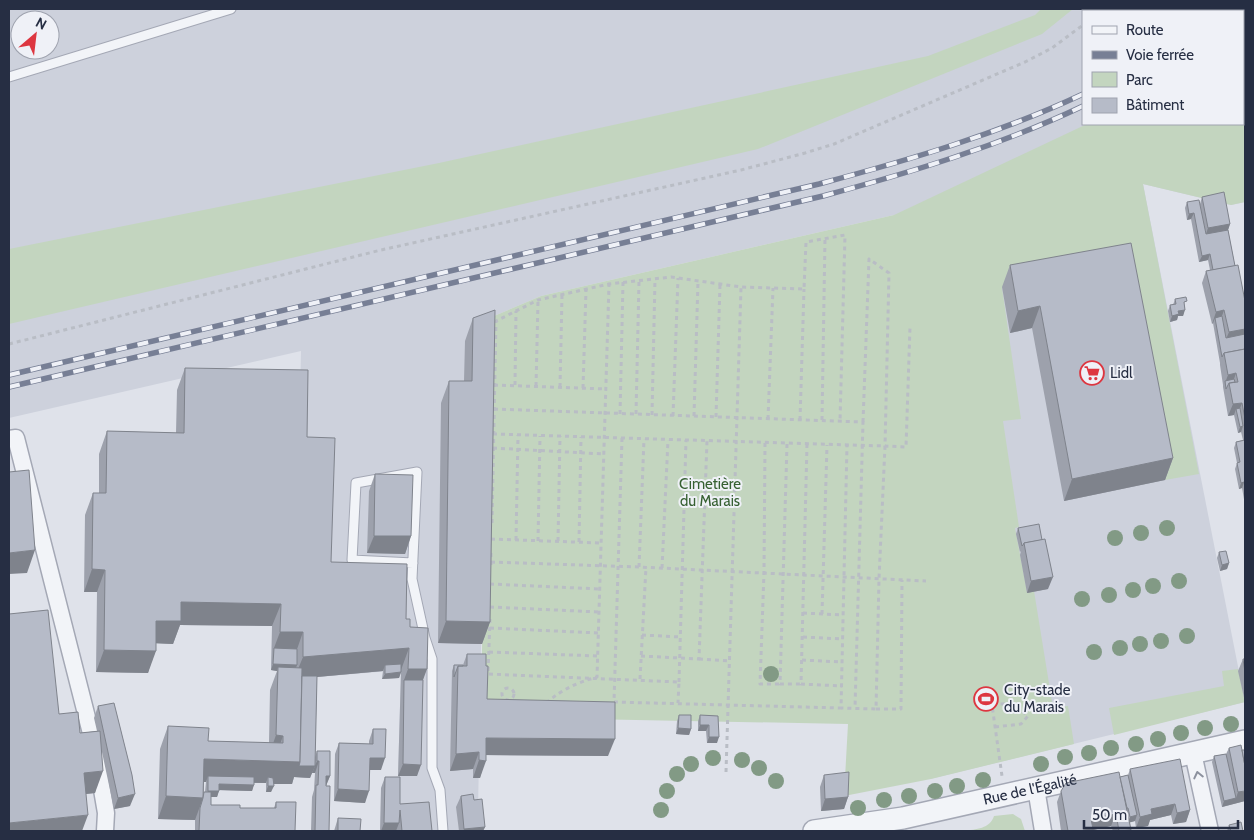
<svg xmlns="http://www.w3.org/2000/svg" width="1254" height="840" viewBox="0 0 1254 840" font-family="Cabin,sans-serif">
	<rect width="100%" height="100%" fill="#dfe2ea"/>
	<path fill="#cdd1dc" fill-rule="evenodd" d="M9,9H1245V202L1231,205L1143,184L1245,702L930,779L894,215L541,296L487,319L478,811L480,831H395L396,788L398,776L401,670L294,679L301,351L9,418ZM1083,11H1243V124H1083ZM20,20H50V50H20Z"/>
	<g fill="#c3d5bf">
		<polygon points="1041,9 1073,9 1042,34 758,149 9,324 9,249 439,163 928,56 1035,15"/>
		<polygon points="1245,46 1245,202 1231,205 1143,184 1199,474 1165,480 1123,265 1002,288 1021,419 1003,421 1019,527 1015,528 1027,592 1034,591 1053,708 1068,706 1074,744 931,779 844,796 848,724 481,717 487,319 541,296 894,215 1087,124 1243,124 1243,47"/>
		<polygon points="1238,669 1245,702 1114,735 1109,708 1224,686 1222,671"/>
		<path d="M1013,814L1021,819L1025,831H964C976,829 990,829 994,816Z"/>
	</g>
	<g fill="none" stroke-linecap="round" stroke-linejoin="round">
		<g stroke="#a4a8b5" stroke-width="11">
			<g id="service">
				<polyline points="9,77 231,9"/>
				<polyline points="413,563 352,560 356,483 417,472 412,579 425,638 432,659 432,768 440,790 443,831"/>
			</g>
		</g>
		<g stroke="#a4a8b5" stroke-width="19">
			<g id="minor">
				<polyline points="9,439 16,438 95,749 106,813 105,831"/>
				<polyline points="1193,753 1210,831"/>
				<polyline points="1036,788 1043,831"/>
			</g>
		</g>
		<g stroke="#a4a8b5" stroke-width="24">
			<g id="tertiary">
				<path id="s1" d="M814,831L903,818L1245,741"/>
			</g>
		</g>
		<g stroke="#b9bdc5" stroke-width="3" stroke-dasharray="4 4" stroke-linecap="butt">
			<polyline points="1100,11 1103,9"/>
			<polyline points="9,344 381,250 741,170 805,153 834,144 1025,62 1052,48 1083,25"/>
			<polyline points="494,385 606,389"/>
			<polyline points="515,385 516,311"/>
			<polyline points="536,386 538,300"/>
			<polyline points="560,387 562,295"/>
			<polyline points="583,388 586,290"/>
			<polyline points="494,409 863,422 855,708"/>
			<polyline points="620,414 623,282"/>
			<polyline points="636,414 639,281"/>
			<polyline points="652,415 655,279"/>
			<polyline points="673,416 678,278"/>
			<polyline points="694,416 698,281"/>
			<polyline points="716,417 720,284"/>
			<polyline points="768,419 773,288"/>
			<polyline points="800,420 804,289"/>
			<polyline points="822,420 825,238"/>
			<polyline points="863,422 869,259 889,273 885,446 906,447 910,327"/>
			<polyline points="493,434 885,446 879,579 876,709 841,708"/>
			<polyline points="622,438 614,702 841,708 847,445"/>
			<polyline points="765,443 764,572 760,684 780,684"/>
			<polyline points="787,444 780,684 801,684"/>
			<polyline points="807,444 801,684 842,686"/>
			<polyline points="493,448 604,454"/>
			<polyline points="492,523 496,321 538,300 609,284 671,277 741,287 804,289 806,242 845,235 840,421"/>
			<polyline points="491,539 601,543"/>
			<polyline points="516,540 518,435"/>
			<polyline points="538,541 540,436"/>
			<polyline points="558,541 560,436"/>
			<polyline points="579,542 581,437"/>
			<polyline points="491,562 639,567 926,581"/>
			<polyline points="491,565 491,552"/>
			<polyline points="639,567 644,439"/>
			<polyline points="662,568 668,440"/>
			<polyline points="490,584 600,589"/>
			<polyline points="490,607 599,612"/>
			<polyline points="803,613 843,615"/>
			<polyline points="822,614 827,445"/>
			<polyline points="490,619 488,674 679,682 678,703"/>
			<polyline points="490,628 599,633"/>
			<polyline points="642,635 681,637"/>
			<polyline points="803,637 843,639"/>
			<polyline points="489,652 598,656"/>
			<polyline points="641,656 699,659 707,441"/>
			<polyline points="699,659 730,661"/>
			<polyline points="802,660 842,662"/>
			<polyline points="640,679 646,567"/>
			<polyline points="679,682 686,440"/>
			<circle cx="508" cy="694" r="6"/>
			<path d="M546,703C563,689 576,683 597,677L609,284"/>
			<polyline points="876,709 901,709 902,580"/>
			<path d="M995,727L1021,724L1028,716C1014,704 1010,702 992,705L1002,776"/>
			<polyline points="726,772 741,287"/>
		</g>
		<use href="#service" stroke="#f2f4f8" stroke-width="9"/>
		<use href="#minor" stroke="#f2f4f8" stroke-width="16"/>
		<use href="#tertiary" stroke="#f2f4f8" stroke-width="21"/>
		<g stroke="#777f95" stroke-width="5.5">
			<g id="rail">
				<polyline points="1243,12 1245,11"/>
				<polyline points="1243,24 1245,23"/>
				<path d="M9,375L819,184C909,160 998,134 1083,94"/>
				<path d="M9,387L823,196C912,172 999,146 1083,106"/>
			</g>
		</g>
		<use href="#rail" stroke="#eff1f7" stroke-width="4" stroke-dasharray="11" stroke-linecap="butt"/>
	</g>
	<g fill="#829a85">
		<circle cx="1167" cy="528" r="8"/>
		<circle cx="1141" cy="533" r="8"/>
		<circle cx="1115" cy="538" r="8"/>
		<circle cx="1179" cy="581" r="8"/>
		<circle cx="1153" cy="586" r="8"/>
		<circle cx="1133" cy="590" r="8"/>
		<circle cx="1109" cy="595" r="8"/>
		<circle cx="1082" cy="599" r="8"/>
		<circle cx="1187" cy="636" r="8"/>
		<circle cx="1161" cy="641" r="8"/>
		<circle cx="1140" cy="644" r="8"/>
		<circle cx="1120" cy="648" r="8"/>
		<circle cx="1094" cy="652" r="8"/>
		<circle cx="771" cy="674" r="8"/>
		<circle cx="1231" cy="724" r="8"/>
		<circle cx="1205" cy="728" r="8"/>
		<circle cx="1181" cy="733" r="8"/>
		<circle cx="1158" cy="739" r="8"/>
		<circle cx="1136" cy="744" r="8"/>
		<circle cx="1111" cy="748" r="8"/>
		<circle cx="1089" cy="753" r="8"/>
		<circle cx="1065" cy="757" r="8"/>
		<circle cx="713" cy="758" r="8"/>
		<circle cx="742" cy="760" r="8"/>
		<circle cx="691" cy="764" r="8"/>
		<circle cx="1041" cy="764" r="8"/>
		<circle cx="759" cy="768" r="8"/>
		<circle cx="677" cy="774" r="8"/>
		<circle cx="983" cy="780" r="8"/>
		<circle cx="776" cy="781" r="8"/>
		<circle cx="957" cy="786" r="8"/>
		<circle cx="667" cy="791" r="8"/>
		<circle cx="935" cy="791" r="8"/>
		<circle cx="909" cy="796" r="8"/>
		<circle cx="884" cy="800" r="8"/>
		<circle cx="858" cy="808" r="8"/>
		<circle cx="661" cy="810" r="8"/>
	</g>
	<g fill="#9da1ac" fill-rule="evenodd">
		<polygon points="1202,197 1230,224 1228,230 1235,266 1245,301 1245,505 1242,488 1239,489 1235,469 1237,463 1234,448 1236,442 1243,440 1241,432 1238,433 1234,415 1228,416 1223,387 1223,385 1220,365 1220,363 1213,323 1212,324 1202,283 1206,271 1210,270 1208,260 1199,262 1191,219 1187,220 1185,208 1187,202 1200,204"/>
		<polygon points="1010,265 1173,458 1165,480 1064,501 1032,328 1010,333 1002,287"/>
		<polygon points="1175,299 1185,307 1183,316 1178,316 1177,320 1170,322 1168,311 1170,305 1173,305"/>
		<polygon points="473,318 490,622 482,644 438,643 441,403 449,381 464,381 465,341"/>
		<path d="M185,368L307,437L331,562L406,619L410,627L423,680L417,776H398L401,672L399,678L382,679L383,671L317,677L315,757L317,751L330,776L326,786L329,831H311L312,797L314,790L315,773H312V772L310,778L294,777L292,784H273L271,792H266V783H254L252,791L219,790L217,797H211V805L240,808H274L276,802L295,831H195V820L158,819L160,749L168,726L208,741L269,743L270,690L277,671L271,670L272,626L180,625L173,644L156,643L148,673L96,672L97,592H84L85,515L93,493H99V454L107,431L176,433L177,390ZM204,782H206L205,792H204Z"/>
		<polygon points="375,474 411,536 405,554 367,553 369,491"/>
		<polygon points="1018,528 1042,540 1048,589 1027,593 1020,555 1021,551 1020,552 1016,534"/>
		<polygon points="1219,552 1229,563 1227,569 1220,571 1217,558"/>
		<polygon points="467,654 486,666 487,699 608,756 486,755 480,778 473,778 473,769 450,771 452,671 454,665 463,665"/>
		<polygon points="1243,659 1245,659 1245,702 1238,671"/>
		<polygon points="98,706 130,806 114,809 102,752 95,793 86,794 59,714 80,733 97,731 94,718"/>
		<polygon points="679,715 691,729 689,735 676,734 677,721"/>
		<polygon points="700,715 718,716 717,743 707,743 706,731 698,731 698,721"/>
		<polygon points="373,729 381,770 370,770 365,803 334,801 335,754 339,743 369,744 369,741"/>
		<polygon points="1229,748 1245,801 1222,807 1212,762 1214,756 1226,754"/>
		<polygon points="1130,769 1190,810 1186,822 1173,824 1171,815 1150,820 1148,826 1136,828 1135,821 1130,822 1131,831 1113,831 1111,826 1093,830 1092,831 1061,831 1057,802 1061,791 1128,775"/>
		<polygon points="824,775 848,797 844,809 821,811 820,787"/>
		<polygon points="385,777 400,804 432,831 380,831 381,788"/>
		<polygon points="461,796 474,800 485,827 483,831 459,831 456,807"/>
		<polygon points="338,818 360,831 334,831"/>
		<polygon points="1229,825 1243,831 1227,831"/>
	</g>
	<g fill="#7f838c">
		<polygon points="1194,213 1191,219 1187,220 1189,214"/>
		<polygon points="1230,224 1226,236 1204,240 1208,228"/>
		<polygon points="1210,254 1208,260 1199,262 1202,256"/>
		<polygon points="1040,306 1032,328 1010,333 1018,311"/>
		<polygon points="1185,310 1183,316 1178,316 1177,320 1170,322 1172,316 1178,311"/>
		<polygon points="1224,310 1220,322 1215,318 1213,323 1212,324 1216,312"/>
		<polygon points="1245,329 1245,339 1224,344 1229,332"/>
		<polygon points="1236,373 1232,385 1225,383 1228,375"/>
		<polygon points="1242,403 1238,414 1236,409 1234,415 1228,416 1233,404"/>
		<polygon points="1243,426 1241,432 1238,433 1240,427"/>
		<polygon points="1173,458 1165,480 1064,501 1072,479"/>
		<polygon points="1244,482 1242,488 1239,489 1241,483"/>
		<polygon points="374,536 411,536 405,554 367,553"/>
		<polygon points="35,550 27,573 9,574 9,553"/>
		<polygon points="1229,563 1227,569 1220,571 1222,565"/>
		<polygon points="92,569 105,570 97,592 84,592"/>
		<polygon points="1053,577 1048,589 1027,593 1031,581"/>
		<polygon points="181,602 281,604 272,626 180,625 173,644 148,643 156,621"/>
		<polygon points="446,621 490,622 482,644 438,643"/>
		<polygon points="280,632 303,632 295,655 274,648"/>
		<polygon points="409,648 401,670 385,665 383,671 294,679 303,657"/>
		<polygon points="104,650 156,651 148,673 96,672"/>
		<polygon points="273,664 297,665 295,671 278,667 277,671 271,670"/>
		<polygon points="408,669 427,669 419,691 404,680"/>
		<polygon points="401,672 399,678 382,679 385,674"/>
		<polygon points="700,725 709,725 706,731 698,731"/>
		<polygon points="678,728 691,729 689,735 676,734"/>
		<polygon points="276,735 283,736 275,758 268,758"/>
		<polygon points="709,737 719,737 717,743 707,743"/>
		<polygon points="486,738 615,739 608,756 480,755"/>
		<polygon points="479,752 473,769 450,771 456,754"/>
		<polygon points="370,758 385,758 381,770 366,770"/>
		<polygon points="204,759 300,762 315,766 310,778 294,777 292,784 268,784 268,777 266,783 208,782 208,776 206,782 196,782"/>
		<polygon points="479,760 486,761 480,778 473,778"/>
		<polygon points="317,761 319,761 315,773 312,773"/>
		<polygon points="403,764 421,765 417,776 398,776"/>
		<polygon points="103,771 95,793 76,795 84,773"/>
		<polygon points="326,776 330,776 325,788"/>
		<polygon points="219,784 254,785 252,791 217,790"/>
		<polygon points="268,786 274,786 271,792 266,792"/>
		<polygon points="338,789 369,791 365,803 334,801"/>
		<polygon points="208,791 219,791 217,797 205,797"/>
		<polygon points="1245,791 1245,801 1222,807 1224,801 1236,798 1238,792"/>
		<polygon points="135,794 130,806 114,809 118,798"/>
		<polygon points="166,796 203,798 195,820 158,819"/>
		<polygon points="848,797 844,809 821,811 825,799"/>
		<polygon points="1175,804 1171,815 1150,820 1148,826 1136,828 1140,817 1151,809"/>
		<polygon points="1190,810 1186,822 1173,824 1177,813"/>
		<polygon points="1116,814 1111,826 1093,830 1092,831 1083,831 1091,819"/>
		<polygon points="88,815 82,831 9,831 9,823"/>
		<polygon points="1137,815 1135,821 1128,823 1130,817"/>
		<polygon points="384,823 399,823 396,831 381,831"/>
		<polygon points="485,827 483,831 463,831 464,829"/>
	</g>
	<g fill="#b6bbc8" stroke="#7f838c">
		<polygon points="1224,192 1230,224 1208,228 1202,197"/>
		<polygon points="1199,200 1206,234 1228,230 1235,266 1213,270 1210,254 1202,256 1194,213 1189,214 1187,202"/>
		<polygon points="1131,243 1173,458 1072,479 1040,306 1018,311 1010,265"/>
		<polygon points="1238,265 1245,301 1245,329 1229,332 1224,310 1216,312 1206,271"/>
		<polygon points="1186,297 1187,301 1184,302 1185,310 1178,311 1179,314 1172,316 1170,305 1176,304 1175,299"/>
		<polygon points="495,310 490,622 446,621 449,381 472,381 473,318"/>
		<polygon points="1222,316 1226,338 1245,334 1245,349 1224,353 1222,357 1215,318"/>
		<polygon points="1245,349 1245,419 1242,403 1233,404 1229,383 1238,382 1236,373 1228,375 1224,353"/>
		<polygon points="185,368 308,370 307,437 335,438 331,562 407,564 406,619 410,619 410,627 428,628 427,669 408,669 409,648 303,657 303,632 280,632 281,604 181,602 181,621 156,621 156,651 104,650 105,570 92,569 93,493 106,493 107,431 184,433"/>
		<polygon points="1234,379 1235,382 1229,383 1226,389 1225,381"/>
		<polygon points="1240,408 1243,426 1240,427 1236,409"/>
		<polygon points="1245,440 1245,488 1244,482 1241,483 1237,463 1240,462 1236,442"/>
		<polygon points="29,470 35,550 9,553 9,472"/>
		<polygon points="375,474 413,475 411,536 374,536"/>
		<polygon points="1039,524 1042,540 1024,543 1023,545 1022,546 1018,528"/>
		<polygon points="1045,539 1053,577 1031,581 1024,543"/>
		<polygon points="1226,551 1229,563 1222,565 1219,552"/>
		<polygon points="48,610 59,714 78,712 80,733 100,731 103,771 84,773 88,815 9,823 9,614"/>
		<polygon points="274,648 297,649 297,665 273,664"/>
		<polygon points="467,654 486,654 486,666 488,666 487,699 615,702 615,739 486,738 486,761 479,760 479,752 456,754 458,666 467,666"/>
		<polygon points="1243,659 1245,659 1245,672"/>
		<polygon points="401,664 401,672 385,674 385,665"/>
		<polygon points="454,665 463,665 463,666 458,666 454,677"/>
		<polygon points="278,667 302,668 300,762 204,759 203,798 166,796 168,726 209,728 208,741 283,743 283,736 276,735"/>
		<polygon points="302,676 317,676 315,766 299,766 300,762"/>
		<polygon points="404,680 423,680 421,765 403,764"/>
		<polygon points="114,703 132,775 135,794 118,798 98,706"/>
		<polygon points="679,715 691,715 691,729 678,728"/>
		<polygon points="700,715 718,716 719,737 709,737 709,725 700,725"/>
		<polygon points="373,729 386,729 385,758 370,758 369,791 338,789 339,743 373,744"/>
		<polygon points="1241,745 1245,766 1245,791 1238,792 1229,748"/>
		<polygon points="1242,750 1245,750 1245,766"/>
		<polygon points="317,751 330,751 330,776 326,776 326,786 330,786 329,831 315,831 316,785 318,785 319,761 317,761"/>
		<polygon points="1226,754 1236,798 1224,801 1214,756"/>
		<polygon points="1180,759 1190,810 1177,813 1175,804 1151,809 1152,814 1140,817 1130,769"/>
		<polygon points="849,772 848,797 825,799 824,775"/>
		<polygon points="1119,772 1131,830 1119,831 1116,814 1091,819 1093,829 1083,830 1083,831 1068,831 1061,791 1066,783"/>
		<polygon points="1128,775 1137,815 1130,817 1128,808 1127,808 1120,777"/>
		<polygon points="208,776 254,777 254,785 219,784 219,791 208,791"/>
		<polygon points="268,777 273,778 274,786 268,786"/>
		<polygon points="385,777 400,777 400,804 429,802 432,831 402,831 400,810 399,823 384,823"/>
		<polygon points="204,792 211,792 211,805 240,805 240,808 276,808 276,802 296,802 295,831 199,831 200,808 203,798"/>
		<polygon points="473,794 474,800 482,799 485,827 464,829 461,796"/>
		<polygon points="338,818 361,819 360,831 338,831"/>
		<polygon points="1241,822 1243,831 1231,831 1229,825"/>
	</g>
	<defs><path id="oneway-chevron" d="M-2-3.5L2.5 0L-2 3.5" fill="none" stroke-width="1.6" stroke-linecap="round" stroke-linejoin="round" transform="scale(1.25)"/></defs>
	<use stroke="#8c919e" href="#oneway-chevron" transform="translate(1198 775) rotate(-103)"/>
	<defs>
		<g id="supermarket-ring" transform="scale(1.25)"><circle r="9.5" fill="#eff1f7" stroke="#dd3640" stroke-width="1.5"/><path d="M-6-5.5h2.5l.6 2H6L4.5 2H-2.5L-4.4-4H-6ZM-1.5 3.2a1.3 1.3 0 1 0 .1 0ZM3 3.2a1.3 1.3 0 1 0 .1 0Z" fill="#dd3640"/></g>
		<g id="stadium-ring" transform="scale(1.25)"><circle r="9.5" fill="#eff1f7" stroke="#dd3640" stroke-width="1.5"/><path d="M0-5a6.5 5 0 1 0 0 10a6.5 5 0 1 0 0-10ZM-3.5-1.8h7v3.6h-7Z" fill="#dd3640"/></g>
	</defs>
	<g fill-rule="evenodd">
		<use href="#supermarket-ring" x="1092" y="373"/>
		<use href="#stadium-ring" x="986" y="699"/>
	</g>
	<g text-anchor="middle" stroke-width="4" stroke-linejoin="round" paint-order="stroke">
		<g font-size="15" fill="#262e43" stroke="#eff1f7" text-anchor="start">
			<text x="1110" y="378">Lidl</text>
			<text x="1004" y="695">City-stade<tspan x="1004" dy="17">du Marais</tspan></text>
		</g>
		<g font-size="15" fill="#366032" stroke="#eff1f7">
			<text x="710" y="489">Cimetière<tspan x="710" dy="17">du Marais</tspan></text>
		</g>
		<g font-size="15" fill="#262e43" stroke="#eff1f7">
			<text dy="5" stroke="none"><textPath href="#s1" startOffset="220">Rue de l'Égalité</textPath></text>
		</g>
	</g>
	<rect width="1254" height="840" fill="none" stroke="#262e43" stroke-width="20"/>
	<rect x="1082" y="10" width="162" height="115" fill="#eff1f7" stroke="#9fa3af"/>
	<rect x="1092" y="26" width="25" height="8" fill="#f2f4f8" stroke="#9fa3af"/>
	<text x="1126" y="35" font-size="15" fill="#262e43">Route</text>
	<rect x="1092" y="51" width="25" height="8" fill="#777f95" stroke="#9fa3af"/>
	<text x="1126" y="60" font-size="15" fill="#262e43">Voie ferrée</text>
	<rect x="1092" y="72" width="25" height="15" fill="#c3d5bf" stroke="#9fa3af"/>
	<text x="1126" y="85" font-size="15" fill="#262e43">Parc</text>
	<rect x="1092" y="98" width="25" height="15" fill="#b6bbc8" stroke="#9fa3af"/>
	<text x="1126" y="110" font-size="15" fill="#262e43">Bâtiment</text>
	<g transform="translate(35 35) rotate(28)"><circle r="24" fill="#eff1f7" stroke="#9fa3af"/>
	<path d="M0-4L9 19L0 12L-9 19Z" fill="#dd3640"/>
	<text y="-8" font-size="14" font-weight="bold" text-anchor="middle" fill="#262e43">N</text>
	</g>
	<path d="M1084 820v8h154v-8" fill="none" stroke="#262e43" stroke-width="2.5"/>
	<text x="1092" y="820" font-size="15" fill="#262e43" stroke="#eff1f7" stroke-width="4" paint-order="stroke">50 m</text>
</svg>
